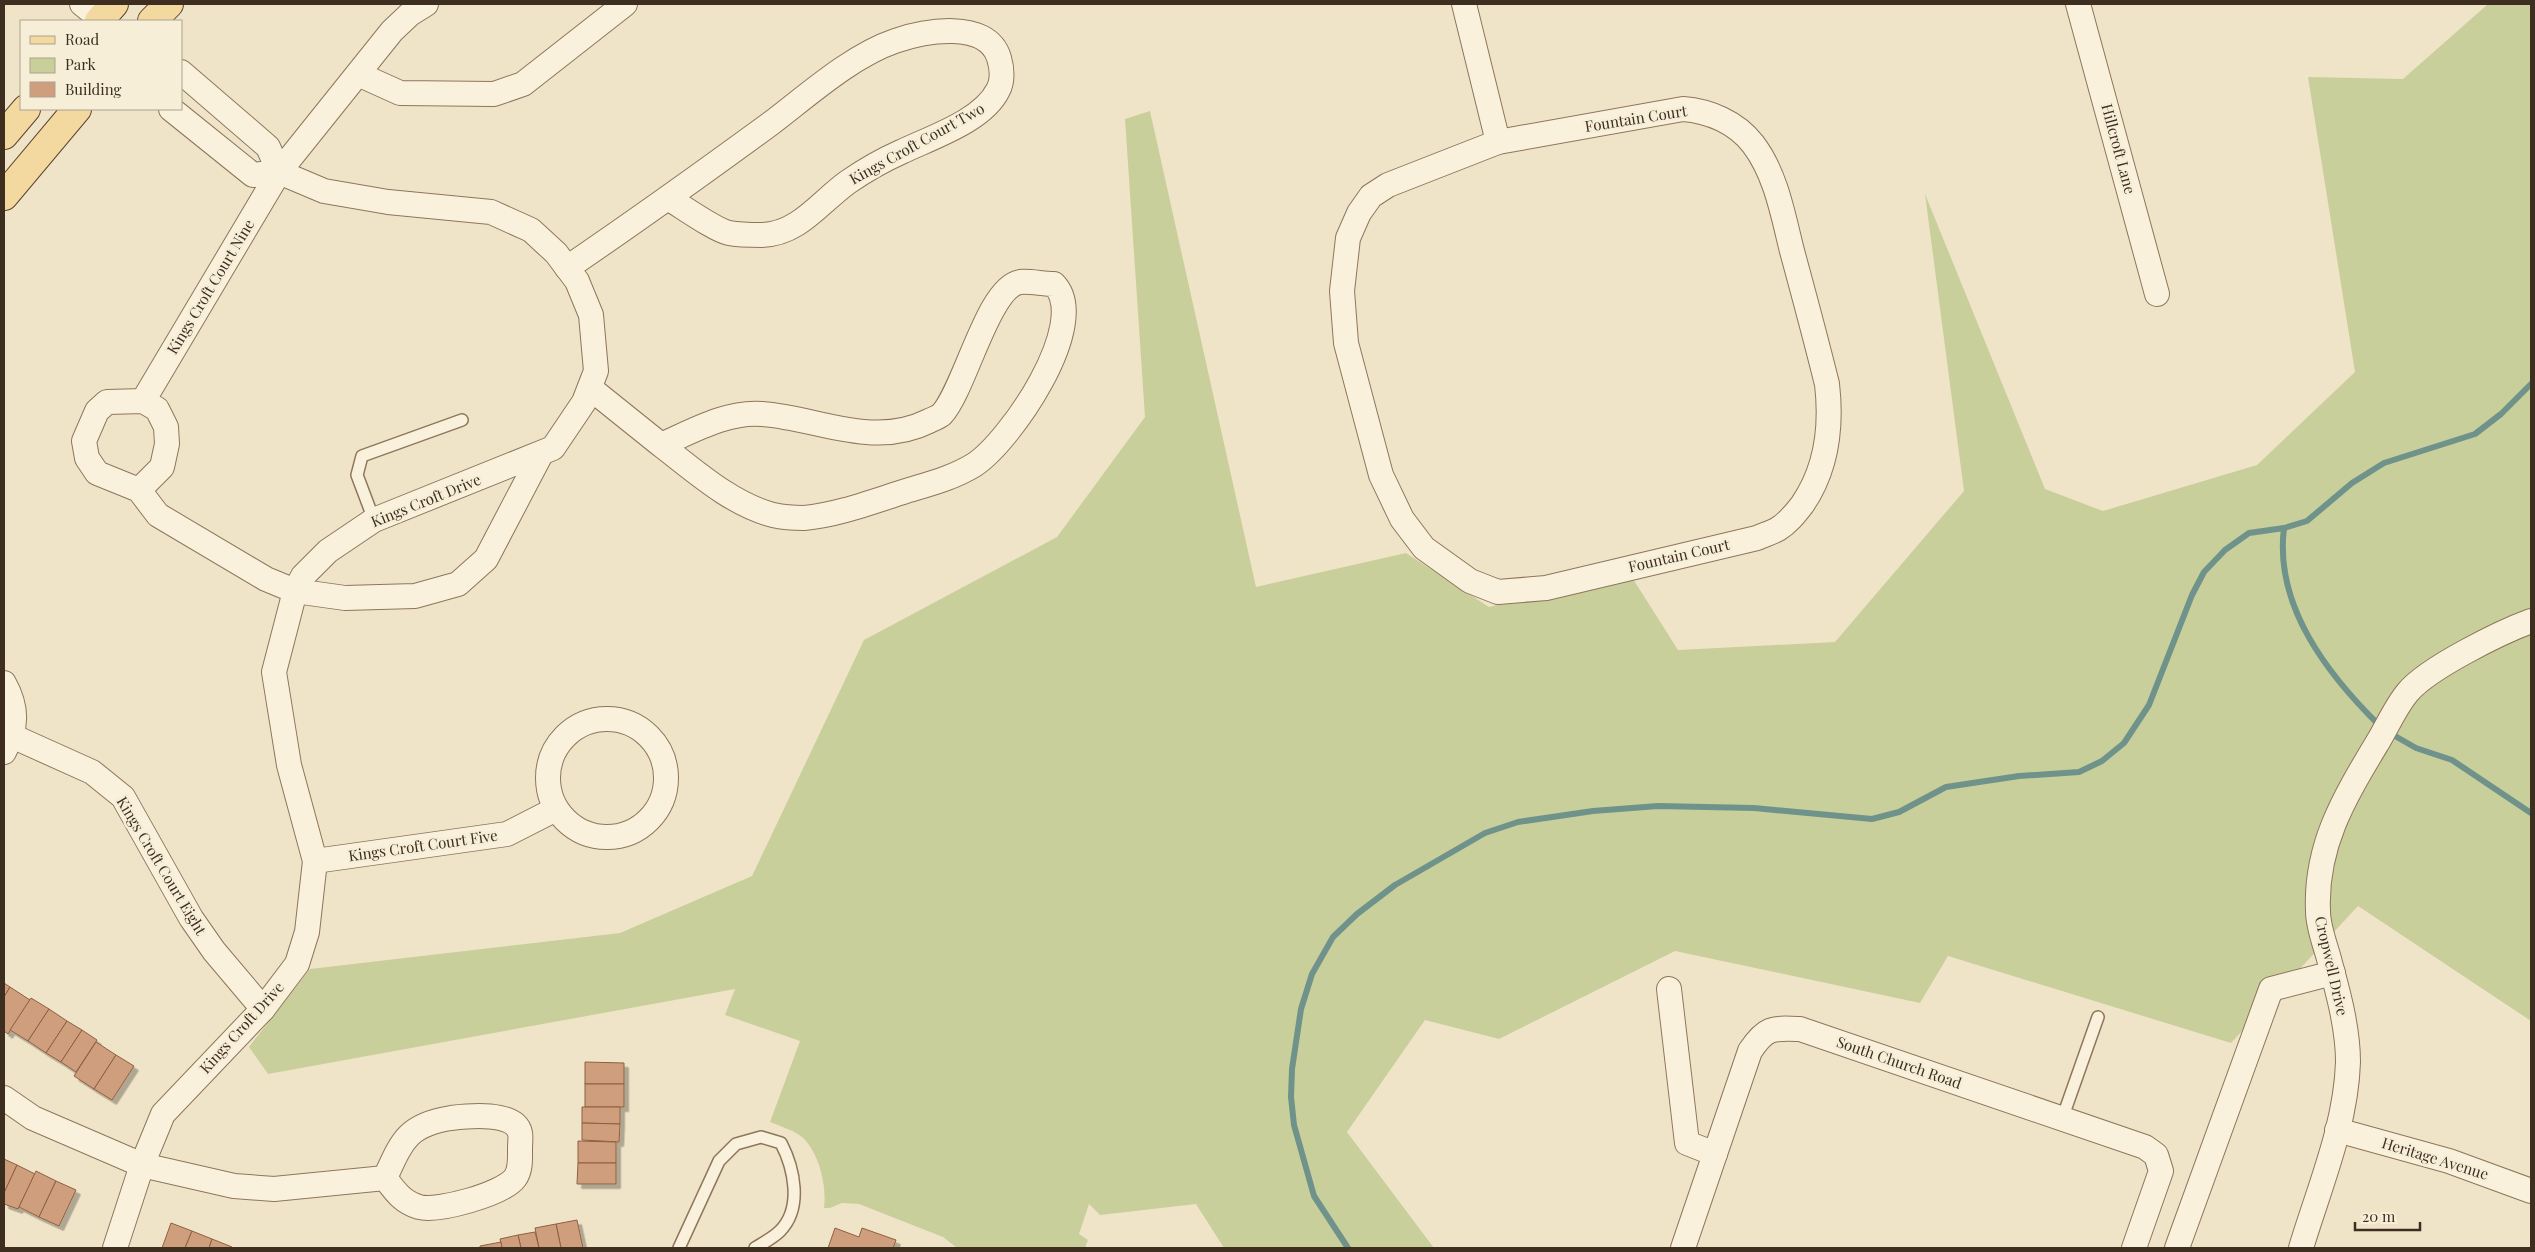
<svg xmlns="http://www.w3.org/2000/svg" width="2535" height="1252" viewBox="0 0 2535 1252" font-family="'Playfair Display',serif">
	<defs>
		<filter id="shadow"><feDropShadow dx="4.5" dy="4.5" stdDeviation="0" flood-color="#0004"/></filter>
	</defs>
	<rect width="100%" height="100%" fill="#f0e4c8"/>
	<path fill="#c9cf9b" d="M2488,4H2531V1021L2358,906L2231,1043L1948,956L1920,1003L1675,951L1499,1039L1425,1020L1347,1132L1434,1248H1224L1196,1204L1100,1215L1089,1204L1079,1234L1088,1240L1085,1248H957L943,1237L859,1204L842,1203L830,1208H824C827,1186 819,1152 802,1137C793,1130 780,1126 770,1122L800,1041L725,1015L735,989L268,1074L249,1047L310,969L620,933L752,876L864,640L1057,537L1145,417L1125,119L1150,111L1256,587L1406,553L1489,607L1628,571L1678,650L1835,642L1964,491L1925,194L2045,489L2103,511L2257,465L2355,372L2308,77L2403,79Z"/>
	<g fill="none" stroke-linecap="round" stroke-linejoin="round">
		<g stroke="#6f938a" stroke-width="6">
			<path d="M2284,528C2274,606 2328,675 2380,726"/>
			<polyline points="2388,732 2416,748 2452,760 2531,813"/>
			<polyline points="1348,1248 1314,1196 1294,1125 1291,1097 1292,1069 1301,1009 1312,974 1333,937 1357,914 1395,885 1485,833 1518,822 1593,811 1658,806 1754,808 1872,819 1899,812 1946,787 2019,776 2079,772 2102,761 2124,743 2149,705 2192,595 2204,572 2225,550 2249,533 2284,528 2307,521 2352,483 2384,463 2475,434 2501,414 2531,384"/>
		</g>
	</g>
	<g fill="#cf9f7d" stroke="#8d5f41" filter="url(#shadow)">
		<polygon points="4,983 10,987 4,997"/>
		<polygon points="10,987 30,1000 8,1034 4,1031 4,997"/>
		<polygon points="31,998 49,1009 28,1041 10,1030"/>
		<polygon points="49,1009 67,1021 46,1053 28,1041"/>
		<polygon points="67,1021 82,1030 61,1062 46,1053"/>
		<polygon points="82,1030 97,1040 76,1072 61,1062"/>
		<polygon points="96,1042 116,1055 94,1089 74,1076"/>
		<polygon points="116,1055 134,1066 112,1100 94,1089"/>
		<polygon points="585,1062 624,1063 624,1084 585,1084"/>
		<rect x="585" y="1084" width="39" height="23"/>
		<polygon points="582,1107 620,1107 620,1124 582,1123"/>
		<polygon points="582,1123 620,1124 619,1142 582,1140"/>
		<polygon points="578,1141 616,1142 616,1163 578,1163"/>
		<polygon points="4,1159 17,1165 4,1193"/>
		<polygon points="578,1163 616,1163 616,1184 577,1184"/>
		<polygon points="17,1165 35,1174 18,1209 4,1204 4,1193"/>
		<polygon points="36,1171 56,1181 39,1217 19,1207"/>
		<polygon points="56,1181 76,1190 59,1226 39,1217"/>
		<polygon points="577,1220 583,1248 561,1248 556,1224"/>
		<polygon points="171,1223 192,1231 185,1248 162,1248"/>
		<polygon points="556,1224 561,1248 539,1248 535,1228"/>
		<polygon points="835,1228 859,1237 862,1228 896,1240 893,1248 828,1248"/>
		<polygon points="192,1231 212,1239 209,1248 185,1248"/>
		<polygon points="535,1232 539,1248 521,1248 518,1235"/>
		<polygon points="518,1235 521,1248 502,1248 500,1239"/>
		<polygon points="212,1239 232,1247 231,1248 209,1248"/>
		<polygon points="501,1242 502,1248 480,1248 480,1246"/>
	</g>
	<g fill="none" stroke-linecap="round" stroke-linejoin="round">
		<g stroke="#8d765c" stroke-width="14">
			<g id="service">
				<polyline points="374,520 357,475 362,456 462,420"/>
				<polyline points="2062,1119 2098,1017"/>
				<path d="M679,1248L719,1161L736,1144L761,1137L781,1143C794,1168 803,1208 780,1231C773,1238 763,1243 755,1248"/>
			</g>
		</g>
		<g stroke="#8d765c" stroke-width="26">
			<g id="minor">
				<polyline points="82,4 103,21"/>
				<polyline points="1464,4 1498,142"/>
				<polyline points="2078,4 2157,294"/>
				<polyline points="181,72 268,147 279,172"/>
				<polyline points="358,74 400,93 494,94 523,84 625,4"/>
				<path d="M1683,109C1709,111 1736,122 1753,144C1776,174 1783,215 1792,251C1804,295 1816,340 1827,384C1832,427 1827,469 1802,505C1795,514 1788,523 1778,529C1771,533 1763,535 1757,538L1546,588L1498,592L1470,581L1424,548L1402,519L1381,475L1346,343L1342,291L1348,238L1359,213L1371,196L1388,185L1498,142Z"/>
				<path d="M567,268C636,221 703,173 770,124C807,96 851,56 895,41C924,31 987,19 999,58C1002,68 1003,81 998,90C983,121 930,138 901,152C883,160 864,171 848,182C820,202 799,234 762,235C752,235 739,235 729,233C715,230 683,207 668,198"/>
				<path d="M590,388L661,445C691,432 727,411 762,414C818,418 873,449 929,421C933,419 939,417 942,414C965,389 988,287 1020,282C1030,281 1043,284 1054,284C1092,323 1009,443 974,465C953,478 929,484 906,491C874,501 838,515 804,518C795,518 782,517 773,515C731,504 695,471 661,445"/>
				<polyline points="143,401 279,172 392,31 410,14 426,4"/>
				<polyline points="139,490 162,467 167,444 166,427 157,409 143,401 107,402 97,411 84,441 87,458 97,473 139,490 158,515 266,579 295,591 345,598 415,596 458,584 486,559 541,454"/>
				<path d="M4,683C18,708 17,728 4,752"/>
				<circle cx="607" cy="778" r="59"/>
				<polyline points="12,736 92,772 123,797 191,918 214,951 263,1009"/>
				<polyline points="315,861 507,834 556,809"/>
				<polyline points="1669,989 1687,1143 1715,1154"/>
				<path d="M4,1098L33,1118L142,1165L234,1186L274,1189L385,1178C395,1191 402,1202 419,1207C438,1212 503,1194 515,1178C521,1170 520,1158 520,1148C520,1144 521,1137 520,1133C515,1111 468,1116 451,1118C407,1125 402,1141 385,1178"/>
				<polyline points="2337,1130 2449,1161 2531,1191"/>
				<polyline points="115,1248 142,1165 163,1114 263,1009 297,964 307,932 315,861 289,765 274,672 295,591 303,576 328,551 374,520 553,448 584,402 596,371 591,315 577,281 556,253 531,230 491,212 388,202 324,191 279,172 253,175 171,109"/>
				<path d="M1683,1248L1750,1051C1766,1027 1772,1028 1800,1029L2145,1147L2156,1155L2161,1171L2134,1248"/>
				<polyline points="2177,1248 2271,989 2333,973"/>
				<path d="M2301,1248C2319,1188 2346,1126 2348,1062C2348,1028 2338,992 2329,959C2325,944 2318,927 2318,911C2315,844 2346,795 2379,740C2388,725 2396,706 2408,692C2428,668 2501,632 2531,621"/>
			</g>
		</g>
		<g stroke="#5b4430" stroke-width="30">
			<g id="primary">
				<polyline points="99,21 114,4"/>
				<polyline points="152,21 169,4"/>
				<polyline points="4,135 26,109"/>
				<polyline points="4,196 77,109"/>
			</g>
		</g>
		<use href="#service" stroke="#faf1dc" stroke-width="11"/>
		<use href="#minor" stroke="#faf1dc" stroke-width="24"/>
		<use href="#primary" stroke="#f3d9a0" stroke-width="28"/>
	</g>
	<g text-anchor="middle" stroke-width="5" stroke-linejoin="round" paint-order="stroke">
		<g font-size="15" fill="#3d2e20" stroke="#f7eed8">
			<text transform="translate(1636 119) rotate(-9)" y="5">Fountain Court</text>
			<text transform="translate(917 144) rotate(-29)" y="5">Kings Croft Court Two</text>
			<text transform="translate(2118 149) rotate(75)" y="5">Hillcroft Lane</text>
			<text transform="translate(211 287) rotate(-59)" y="5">Kings Croft Court Nine</text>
			<text transform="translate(426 501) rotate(-22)" y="5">Kings Croft Drive</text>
			<text transform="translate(1679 556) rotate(-13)" y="5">Fountain Court</text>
			<text transform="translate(423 846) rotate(-8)" y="5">Kings Croft Court Five</text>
			<text transform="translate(161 866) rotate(59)" y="5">Kings Croft Court Eight</text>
			<text transform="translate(2331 966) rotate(77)" y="5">Cropwell Drive</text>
			<text transform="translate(242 1028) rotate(-48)" y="5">Kings Croft Drive</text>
			<text transform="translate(1899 1063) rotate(19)" y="5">South Church Road</text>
			<text transform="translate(2435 1159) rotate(17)" y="5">Heritage Avenue</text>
		</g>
	</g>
	<rect width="2535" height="1252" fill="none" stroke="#3d2e20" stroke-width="10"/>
	<rect x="20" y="20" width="162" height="90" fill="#f7eed8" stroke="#ada18e"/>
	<rect x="30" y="36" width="25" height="8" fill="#f3d9a0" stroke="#ada18e"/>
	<text x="65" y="45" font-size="15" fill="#3d2e20">Road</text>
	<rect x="30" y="58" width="25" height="15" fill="#c9cf9b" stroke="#ada18e"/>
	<text x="65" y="70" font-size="15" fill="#3d2e20">Park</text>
	<rect x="30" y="82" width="25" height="15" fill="#cf9f7d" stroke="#ada18e"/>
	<text x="65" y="95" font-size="15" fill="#3d2e20">Building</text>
	<path d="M2355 1222v8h65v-8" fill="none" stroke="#3d2e20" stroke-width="2.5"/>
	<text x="2362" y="1222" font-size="15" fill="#3d2e20" stroke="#f7eed8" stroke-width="4" paint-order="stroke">20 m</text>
</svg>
